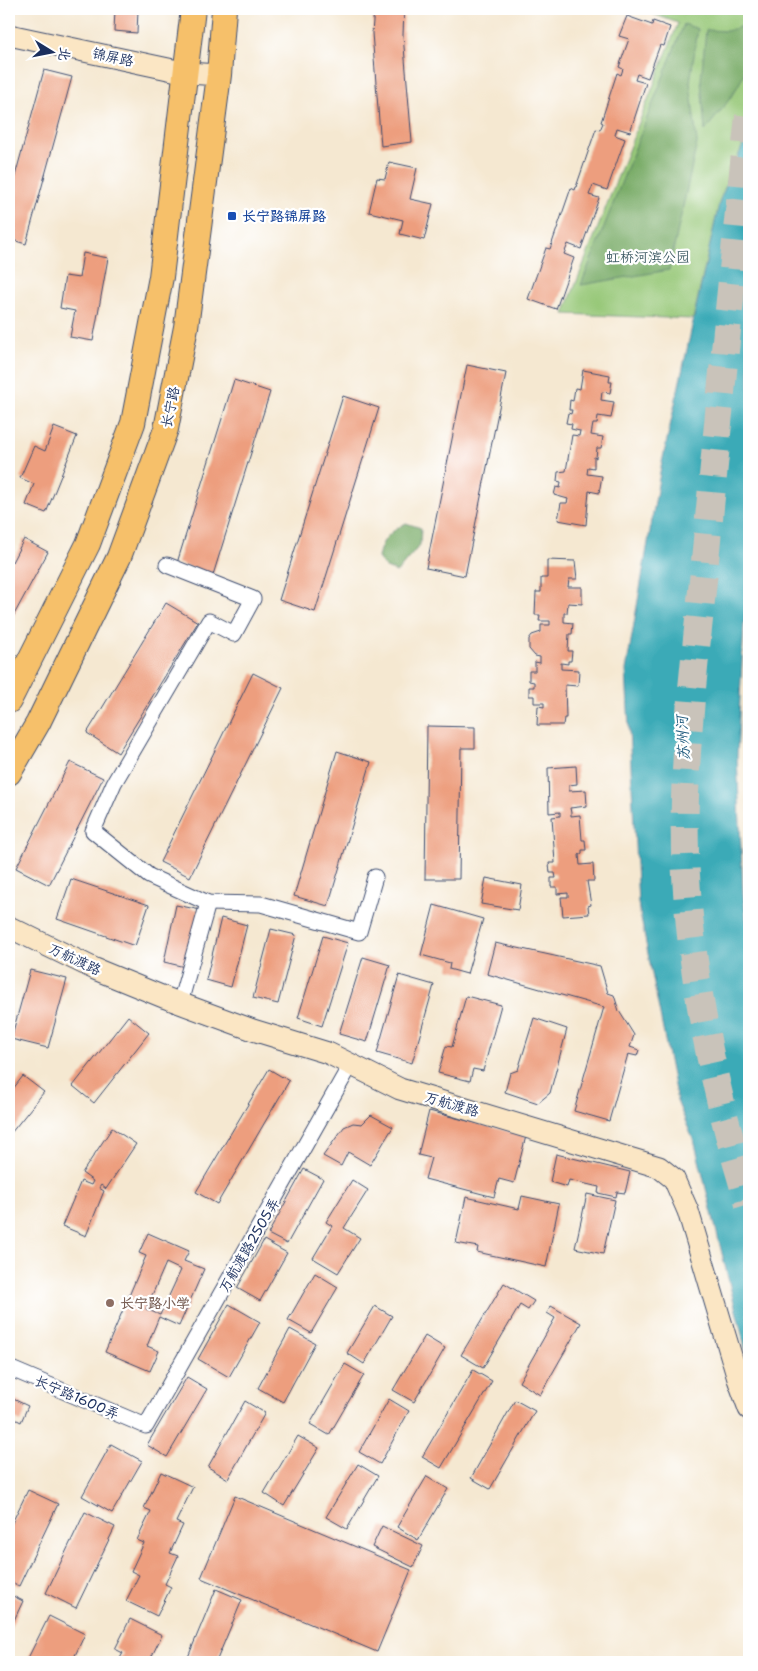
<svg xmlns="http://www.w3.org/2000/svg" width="758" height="1671" viewBox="0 0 758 1671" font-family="'Shantell Sans','LXGW WenKai TC',sans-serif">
	<rect width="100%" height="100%" fill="#fff"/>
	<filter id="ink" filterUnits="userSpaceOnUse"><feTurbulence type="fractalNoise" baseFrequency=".02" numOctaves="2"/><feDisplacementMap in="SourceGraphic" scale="10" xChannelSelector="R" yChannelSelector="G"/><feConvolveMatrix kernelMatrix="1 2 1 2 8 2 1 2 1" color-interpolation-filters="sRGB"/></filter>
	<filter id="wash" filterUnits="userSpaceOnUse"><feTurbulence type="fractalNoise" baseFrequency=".0096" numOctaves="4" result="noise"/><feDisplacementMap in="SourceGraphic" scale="20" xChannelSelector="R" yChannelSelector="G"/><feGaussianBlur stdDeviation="1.12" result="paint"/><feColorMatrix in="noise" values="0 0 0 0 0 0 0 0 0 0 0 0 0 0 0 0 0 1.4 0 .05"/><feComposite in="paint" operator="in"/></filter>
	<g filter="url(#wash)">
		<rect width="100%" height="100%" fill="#f5e8d1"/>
		<polygon fill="#97c878" stroke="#597c6b" points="639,9 749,9 749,130 720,200 693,319 564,314 678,23"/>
		<g fill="#79ac68" stroke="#4a6e63">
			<polygon points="684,24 698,29 690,82 697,143 669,270 581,285"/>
			<path d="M749,24C749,34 750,45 749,55C745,85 722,108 705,131L701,80L706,30L727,31Z"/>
			<path d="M406,523L421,528L420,545L397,572L386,568L378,558C381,539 390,532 406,523Z"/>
		</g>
		<polygon fill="#3aaab7" stroke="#2a6c8a" points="749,131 749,565 746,584 737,756 743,894 749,945 749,1363 695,1144 677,1101 638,903 626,670 661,467 720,200"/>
		<g id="blocks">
			<g fill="#ed9e7e" fill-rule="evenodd">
				<polygon points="115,9 150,9 150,11 138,10 137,33 114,31"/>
				<polygon points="374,9 404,9 403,35 412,142 381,146 372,33"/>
				<polygon points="627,16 652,25 653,21 670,27 664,46 660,45 648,78 637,74 635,80 646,83 630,132 617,128 615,135 625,139 607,190 593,185 589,195 599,198 581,249 568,244 564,254 574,258 556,309 528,299 546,248 550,249 571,188 575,190 596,129 600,130 603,123 601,122 617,73 621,75 623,69 619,67 629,39 619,36"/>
				<polygon points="44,70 72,77 26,244 9,239 9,198"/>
				<polygon points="389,162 417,168 410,199 433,204 424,240 400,234 403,220 369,212 377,178 385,179"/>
				<polygon points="83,253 108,258 93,341 70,337 75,311 60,308 65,276 79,278"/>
				<polygon points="467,365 506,373 465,576 426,568"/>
				<polygon points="583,370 610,375 609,382 612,382 610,393 602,392 601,400 614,402 611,418 598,416 597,424 593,424 591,435 603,437 601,448 597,448 596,458 594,457 594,468 588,467 587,474 602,476 599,493 589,491 586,525 558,520 561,503 567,503 568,499 554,495 556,487 560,488 561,482 557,481 558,472 566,471 572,435 579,436 580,431 571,429 572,424 566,423 568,413 571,414 572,410 569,410 570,400 573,401 575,388 580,389"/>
				<polygon points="234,380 270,392 213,575 177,563"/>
				<polygon points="343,396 379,408 315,612 279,600"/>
				<polygon points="54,427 77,436 46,513 26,505 34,484 20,478 34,446 45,451"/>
				<polygon points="24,539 48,552 9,624 9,560 12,562"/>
				<polygon points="547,560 575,561 577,579 569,579 568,587 582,587 582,604 568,603 567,613 564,613 564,622 573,623 572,634 569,634 568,651 572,651 571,661 568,661 568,664 561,663 561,669 579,670 578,686 565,685 566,718 564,718 563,725 537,725 538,706 544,707 544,703 534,703 534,696 529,696 529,687 534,687 534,682 529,681 529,671 535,671 535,662 540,663 540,657 535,656 529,649 529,639 532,635 541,632 541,625 550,625 550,621 539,621 540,615 535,615 536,592 541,592 541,578 547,578"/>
				<polygon points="166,603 198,622 118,753 87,733"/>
				<polygon points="253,673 283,688 190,877 160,862"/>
				<polygon points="427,726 475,727 475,748 461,748 459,879 425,879"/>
				<polygon points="337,751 371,762 328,906 294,896"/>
				<polygon points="70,762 103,778 49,885 16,868"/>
				<polygon points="576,766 577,784 569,785 569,791 586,790 587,806 570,808 571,813 571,816 580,815 582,840 585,840 586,850 582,850 582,853 579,855 580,865 593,864 594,881 587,881 591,905 588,906 589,914 563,916 561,897 568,897 568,893 557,894 557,887 551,887 551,878 556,878 555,873 550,873 549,863 555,863 552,817 560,816 560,812 549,813 548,768"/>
				<polygon points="486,878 522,885 518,910 481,904"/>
				<polygon points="71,879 149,905 135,946 57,919"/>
				<polygon points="176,905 201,910 189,968 164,962"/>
				<polygon points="434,905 483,919 467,974 449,969 450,963 421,955"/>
				<polygon points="221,918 247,925 231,987 206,980"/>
				<polygon points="271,929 296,935 278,1004 253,998"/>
				<polygon points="323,936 348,943 322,1026 298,1018"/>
				<polygon points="495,943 600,966 608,993 614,995 619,1011 634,1035 630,1047 639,1050 637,1056 628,1054 609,1121 574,1111 604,1007 487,974"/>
				<polygon points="363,957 390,965 367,1042 339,1034"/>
				<polygon points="30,970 67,979 48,1048 11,1039"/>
				<polygon points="399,975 434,985 412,1063 377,1053"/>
				<polygon points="466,996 501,1005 483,1071 473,1069 470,1081 438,1073 446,1046 452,1047"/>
				<polygon points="128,1016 149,1033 94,1103 73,1086"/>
				<polygon points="534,1018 567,1029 550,1093 538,1103 505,1092 510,1073 518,1070"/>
				<polygon points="269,1069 289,1081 217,1204 196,1192"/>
				<polygon points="23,1076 44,1092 11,1133 9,1132 9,1094"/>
				<polygon points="429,1111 526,1136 514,1183 499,1179 494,1197 425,1179 431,1158 418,1155"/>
				<polygon points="371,1115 393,1127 370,1165 348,1152 341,1166 323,1156 344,1127 353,1123 362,1124"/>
				<polygon points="112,1128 136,1144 106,1189 101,1185 99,1188 104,1191 86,1236 62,1226 81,1181 91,1185 93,1181 82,1173"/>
				<polygon points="556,1154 630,1172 625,1193 617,1192 616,1197 598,1193 599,1187 569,1180 567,1187 550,1182"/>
				<polygon points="304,1169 323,1179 287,1244 268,1234"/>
				<polygon points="352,1180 368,1190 344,1228 360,1238 338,1273 313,1258 332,1226 326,1222"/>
				<polygon points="587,1194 615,1200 603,1254 575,1248"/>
				<polygon points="522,1196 559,1204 546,1267 477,1252 478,1247 456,1243 466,1197 519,1209"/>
				<path d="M148,1233L189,1251L184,1261L204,1269L179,1326L159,1317L147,1346L159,1351L150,1371L105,1352L146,1256L139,1253ZM166,1263L181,1270L160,1315L146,1309Z"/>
				<polygon points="264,1240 287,1253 260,1301 237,1288"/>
				<polygon points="315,1273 338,1287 311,1333 288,1320"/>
				<polygon points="504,1283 534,1301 528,1310 520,1305 483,1368 461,1355"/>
				<polygon points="229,1304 260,1322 229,1377 198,1359"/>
				<polygon points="375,1306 392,1316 364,1364 347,1353"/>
				<polygon points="551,1306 581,1323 540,1395 519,1382 555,1318 547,1313"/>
				<polygon points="290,1329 315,1343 283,1402 258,1388"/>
				<polygon points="425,1336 445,1348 414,1402 393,1390"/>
				<polygon points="345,1364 364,1375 329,1435 310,1424"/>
				<polygon points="473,1370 492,1381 441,1468 422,1457"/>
				<polygon points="187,1377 207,1389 167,1457 147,1445"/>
				<polygon points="9,1397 28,1406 21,1422 9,1416"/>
				<polygon points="389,1399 409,1411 380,1464 359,1452"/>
				<polygon points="515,1400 535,1411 490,1489 471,1478"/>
				<polygon points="245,1401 265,1413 228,1479 208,1467"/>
				<polygon points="298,1436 319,1448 284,1506 264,1493"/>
				<polygon points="111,1444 142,1461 112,1513 82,1496"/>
				<polygon points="358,1464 378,1476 347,1529 326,1517"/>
				<polygon points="161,1472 193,1487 176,1522 183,1525 170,1553 178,1556 165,1584 171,1587 157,1616 126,1601 139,1575 131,1571 144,1543 137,1540 151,1511 144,1508"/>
				<polygon points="427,1476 448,1489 418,1540 397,1527"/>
				<polygon points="28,1490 58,1504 19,1586 9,1581 9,1529"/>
				<polygon points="235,1496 411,1570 377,1652 201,1578"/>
				<polygon points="85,1512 115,1527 76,1608 46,1593"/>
				<polygon points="382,1526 423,1546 413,1567 372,1547"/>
				<polygon points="216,1589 242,1600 216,1662 186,1662"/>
				<polygon points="9,1594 23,1601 9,1631"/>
				<polygon points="49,1616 85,1634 72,1662 26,1662"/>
				<polygon points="130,1619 162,1635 149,1662 118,1662 123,1653 115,1649"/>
			</g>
		</g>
	</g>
	<g filter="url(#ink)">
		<use href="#blocks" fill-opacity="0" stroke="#3c4b6f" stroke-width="1"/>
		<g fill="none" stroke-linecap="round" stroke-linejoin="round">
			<path stroke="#c9c3ba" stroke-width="28" stroke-dasharray="28 14" stroke-linecap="butt" d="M749,116C733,264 719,412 705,561C695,664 680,770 686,875C692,986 716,1098 749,1204"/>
			<g stroke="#3c4b6f" stroke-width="17">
				<g id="street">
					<polyline points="167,565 253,599 234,634 209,621 114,783 93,831 149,876 208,903 261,904 359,932 375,877"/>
					<polyline points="180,1003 208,903"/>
					<polyline points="9,1368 146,1426 351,1064"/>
				</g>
			</g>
			<g stroke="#3c4b6f" stroke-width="23">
				<g id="secondary">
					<polyline points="9,35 187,73 219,75"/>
					<polyline points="9,927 95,969 166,998 253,1030 328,1053 400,1089 659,1167 674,1179 688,1211 738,1379 749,1409"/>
				</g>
			</g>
			<g stroke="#3c4b6f" stroke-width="26">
				<g id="primary">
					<polyline points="9,701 88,544 133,423 161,277 193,9"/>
					<polyline points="9,773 38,723 119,557 166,429 186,327 219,75 224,9"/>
				</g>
			</g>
			<use href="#street" stroke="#fff" stroke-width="15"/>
			<use href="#secondary" stroke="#fbe6c4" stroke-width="21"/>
			<use href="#primary" stroke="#f6c06b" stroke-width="24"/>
		</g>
	</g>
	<rect fill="#1a4fb4" stroke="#fff" stroke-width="2" x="227" y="211" width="10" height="10" rx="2.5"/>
	<circle fill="#8d6e63" stroke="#fff" stroke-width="2" cx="110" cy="1303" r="5"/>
	<g text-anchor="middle" stroke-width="4.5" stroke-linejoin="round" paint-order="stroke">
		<g font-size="14" fill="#1b2f5e" stroke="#fff">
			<text transform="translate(113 57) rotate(12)" y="5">锦屏路</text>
			<text transform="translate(170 407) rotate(-78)" y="5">长宁路</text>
			<text transform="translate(75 959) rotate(25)" y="5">万航渡路</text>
			<text transform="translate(452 1104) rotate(16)" y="5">万航渡路</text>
			<text transform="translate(249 1245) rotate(-60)" y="5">万航渡路2505弄</text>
			<text transform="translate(77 1397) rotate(23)" y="5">长宁路1600弄</text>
		</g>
		<g font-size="14" font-weight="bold" fill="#164399" stroke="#fff" text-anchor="start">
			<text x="242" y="221">长宁路锦屏路</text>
		</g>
		<g font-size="14" fill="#405d66" stroke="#fff">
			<text x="648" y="262">虹桥河滨公园</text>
		</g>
		<g font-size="14" font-weight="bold" fill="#785e54" stroke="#fff" text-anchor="start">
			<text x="120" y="1308">长宁路小学</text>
		</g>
		<g font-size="15" font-style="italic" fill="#276082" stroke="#fff">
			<text transform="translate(683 738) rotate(-93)" y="5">苏州河</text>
		</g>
	</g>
	<rect width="758" height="1671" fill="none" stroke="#fff" stroke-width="30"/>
	<g transform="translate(52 52) rotate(100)" stroke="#ffffff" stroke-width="4" paint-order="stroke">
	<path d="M0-4L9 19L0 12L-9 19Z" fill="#1b2f5e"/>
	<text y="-8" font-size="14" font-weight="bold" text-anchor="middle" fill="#1b2f5e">北</text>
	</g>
</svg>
